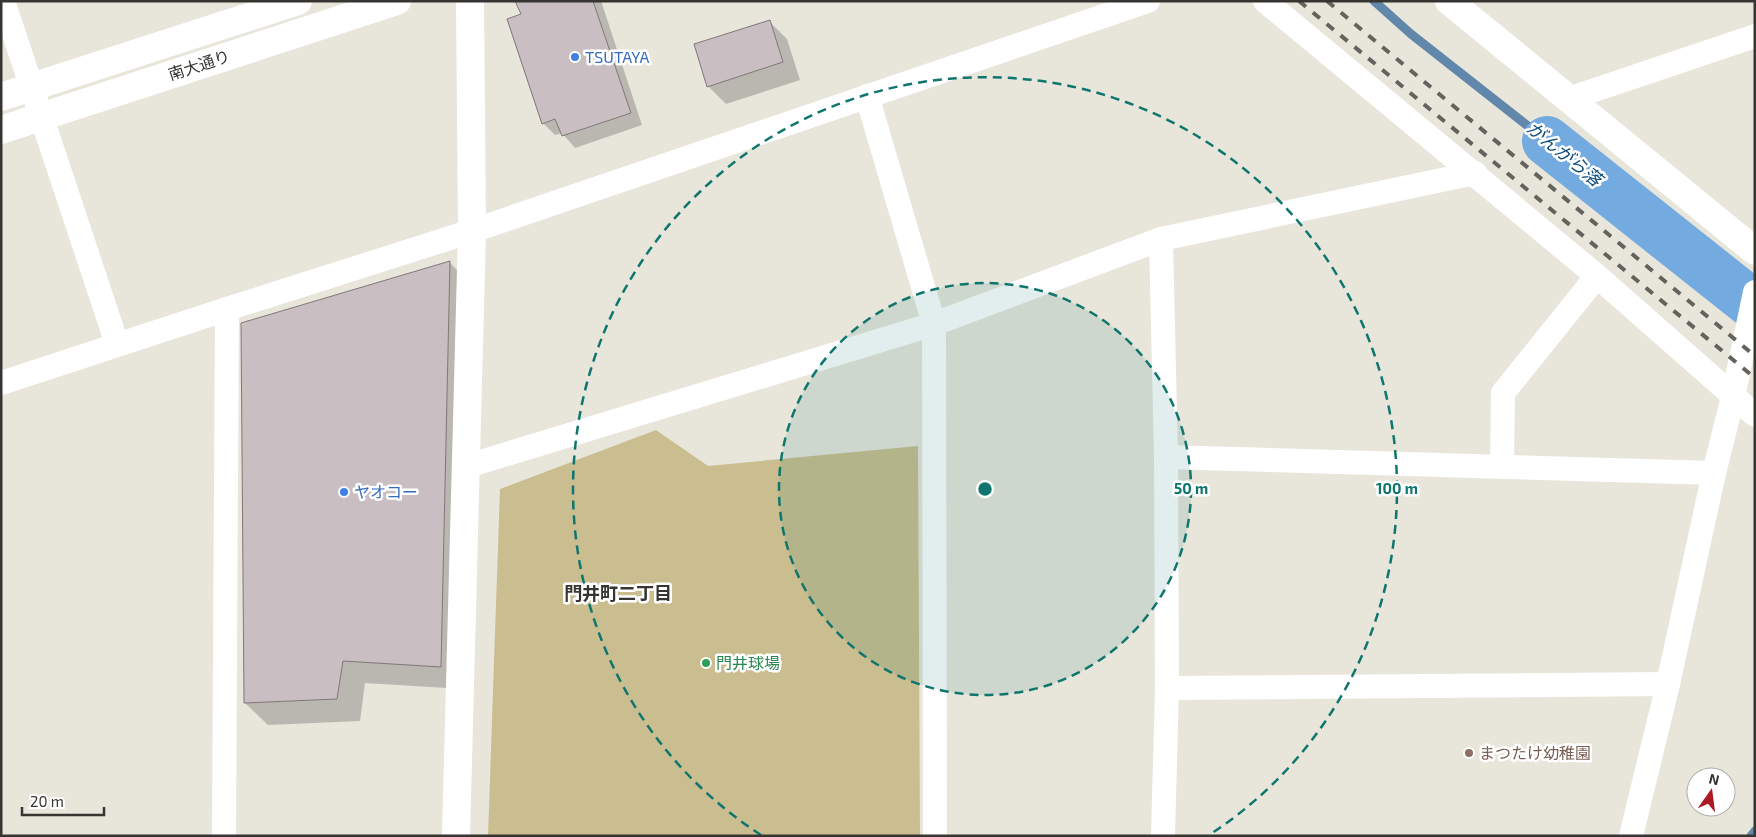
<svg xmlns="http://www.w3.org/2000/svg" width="1756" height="837" viewBox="0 0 1756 837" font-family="'Exo 2','Noto Sans JP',sans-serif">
	<rect width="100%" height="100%" fill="#e8e5db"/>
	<polygon fill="#cabd8f" points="656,430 708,466 918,446 920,836 488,836 500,489"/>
	<g fill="#0003">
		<polygon points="516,1 601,1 642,125 575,148 562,133 555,135 543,123 523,15"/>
		<polygon points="769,21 787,39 800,80 726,104 708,86"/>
		<polygon points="449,262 472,285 463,689 365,683 360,721 268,725 245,703"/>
	</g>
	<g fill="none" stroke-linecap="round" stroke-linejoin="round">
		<g stroke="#6187ab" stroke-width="9">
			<polyline points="1374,1 1411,34 1547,141"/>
			<polyline points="1751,836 1755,831"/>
		</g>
		<polyline stroke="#73aadf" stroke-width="50" points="1547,141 1755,306"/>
	</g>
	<g fill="#c9bec2" stroke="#81777a">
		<polygon points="515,1 593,1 631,113 562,136 555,119 542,124 507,19 521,14"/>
		<polygon points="770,20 783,62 707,87 694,44"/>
		<polygon points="450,261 441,667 343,661 337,699 244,703 241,323"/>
	</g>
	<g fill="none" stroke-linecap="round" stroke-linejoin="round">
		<g stroke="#fff" stroke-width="24">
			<polyline points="3,1 117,344"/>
			<polyline points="1265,1 1597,276 1755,415"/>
			<polyline points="867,96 934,324 935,836"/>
			<polyline points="1568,99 1755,36"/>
			<polyline points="1161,239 1166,457 1167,688 1163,836"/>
			<polyline points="1,383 227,309 472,231 1148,1"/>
			<polyline points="1166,457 1714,473"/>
			<polyline points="464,467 934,324 1161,239 1475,173"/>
			<polyline points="1502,467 1503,393 1597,276"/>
			<polyline points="1167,688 1668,684"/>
			<polyline points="224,836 227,309"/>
			<polyline points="1631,836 1668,684 1714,473 1733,397 1755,292"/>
		</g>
		<g stroke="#fff" stroke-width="28">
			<polyline points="1449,1 1755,251"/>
			<polyline points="1,97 298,1"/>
			<polyline points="1,130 397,1"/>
			<polyline points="456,836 472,231 470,1"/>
		</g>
		<g stroke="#64625d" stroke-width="4" stroke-dasharray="9 9" stroke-linecap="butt">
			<polyline points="1299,1 1755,378"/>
			<polyline points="1327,1 1755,356"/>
		</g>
	</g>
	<circle cx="985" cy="489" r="206" fill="#0f766e" fill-opacity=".12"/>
	<g fill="none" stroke="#0f766e" stroke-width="2.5" stroke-dasharray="9 6">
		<circle cx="985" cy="489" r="206"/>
		<path d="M761 835A412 412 0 1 1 1209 835"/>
	</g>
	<g fill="#3f7fe0" stroke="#fff" stroke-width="2">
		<circle cx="575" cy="57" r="5"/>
		<circle cx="344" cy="492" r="5"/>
	</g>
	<circle fill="#2e9e5b" stroke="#fff" stroke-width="2" cx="706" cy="663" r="5"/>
	<circle fill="#8d6e63" stroke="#fff" stroke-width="2" cx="1469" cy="753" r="5"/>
	<g text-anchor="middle" stroke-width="5" stroke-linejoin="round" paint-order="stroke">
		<g font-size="16" fill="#366cbe" stroke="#fff" text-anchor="start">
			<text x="585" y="63">TSUTAYA</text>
			<text x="354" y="498">ヤオコー</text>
		</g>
		<g font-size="16" fill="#363531" stroke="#fff">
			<text transform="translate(199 65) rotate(-18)" y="6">南大通り</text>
		</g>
		<g font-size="16" fill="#27864d" stroke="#fff" text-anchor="start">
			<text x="716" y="669">門井球場</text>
		</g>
		<g font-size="16" fill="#785e54" stroke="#fff" text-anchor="start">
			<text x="1479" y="759">まつたけ幼稚園</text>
		</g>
		<g font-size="18" font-style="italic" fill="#0d4c7d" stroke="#fff">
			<text transform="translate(1564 154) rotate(39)" y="6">がんがら落</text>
		</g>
		<g font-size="18" font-weight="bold" fill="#363531" stroke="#fff">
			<text x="618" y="600">門井町二丁目</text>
		</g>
	</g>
	<circle cx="985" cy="489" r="8" fill="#0f766e" stroke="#fff" stroke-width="2.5"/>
	<g font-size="15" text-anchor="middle" font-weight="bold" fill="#0f766e" stroke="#fff" stroke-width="5" stroke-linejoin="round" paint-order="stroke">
		<text x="1191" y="494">50 m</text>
		<text x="1397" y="494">100 m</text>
	</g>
	<rect width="1756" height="837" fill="none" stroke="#363531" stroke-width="5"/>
	<g transform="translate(1711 792) rotate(14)"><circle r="24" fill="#ffffff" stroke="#afaead"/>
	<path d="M0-4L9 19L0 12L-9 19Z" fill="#ad1925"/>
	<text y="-8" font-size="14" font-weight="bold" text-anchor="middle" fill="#363531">N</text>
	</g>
	<path d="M22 807v8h82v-8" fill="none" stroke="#363531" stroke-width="2.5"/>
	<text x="30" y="807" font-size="15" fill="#363531" stroke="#ffffff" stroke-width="4" paint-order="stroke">20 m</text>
</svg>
